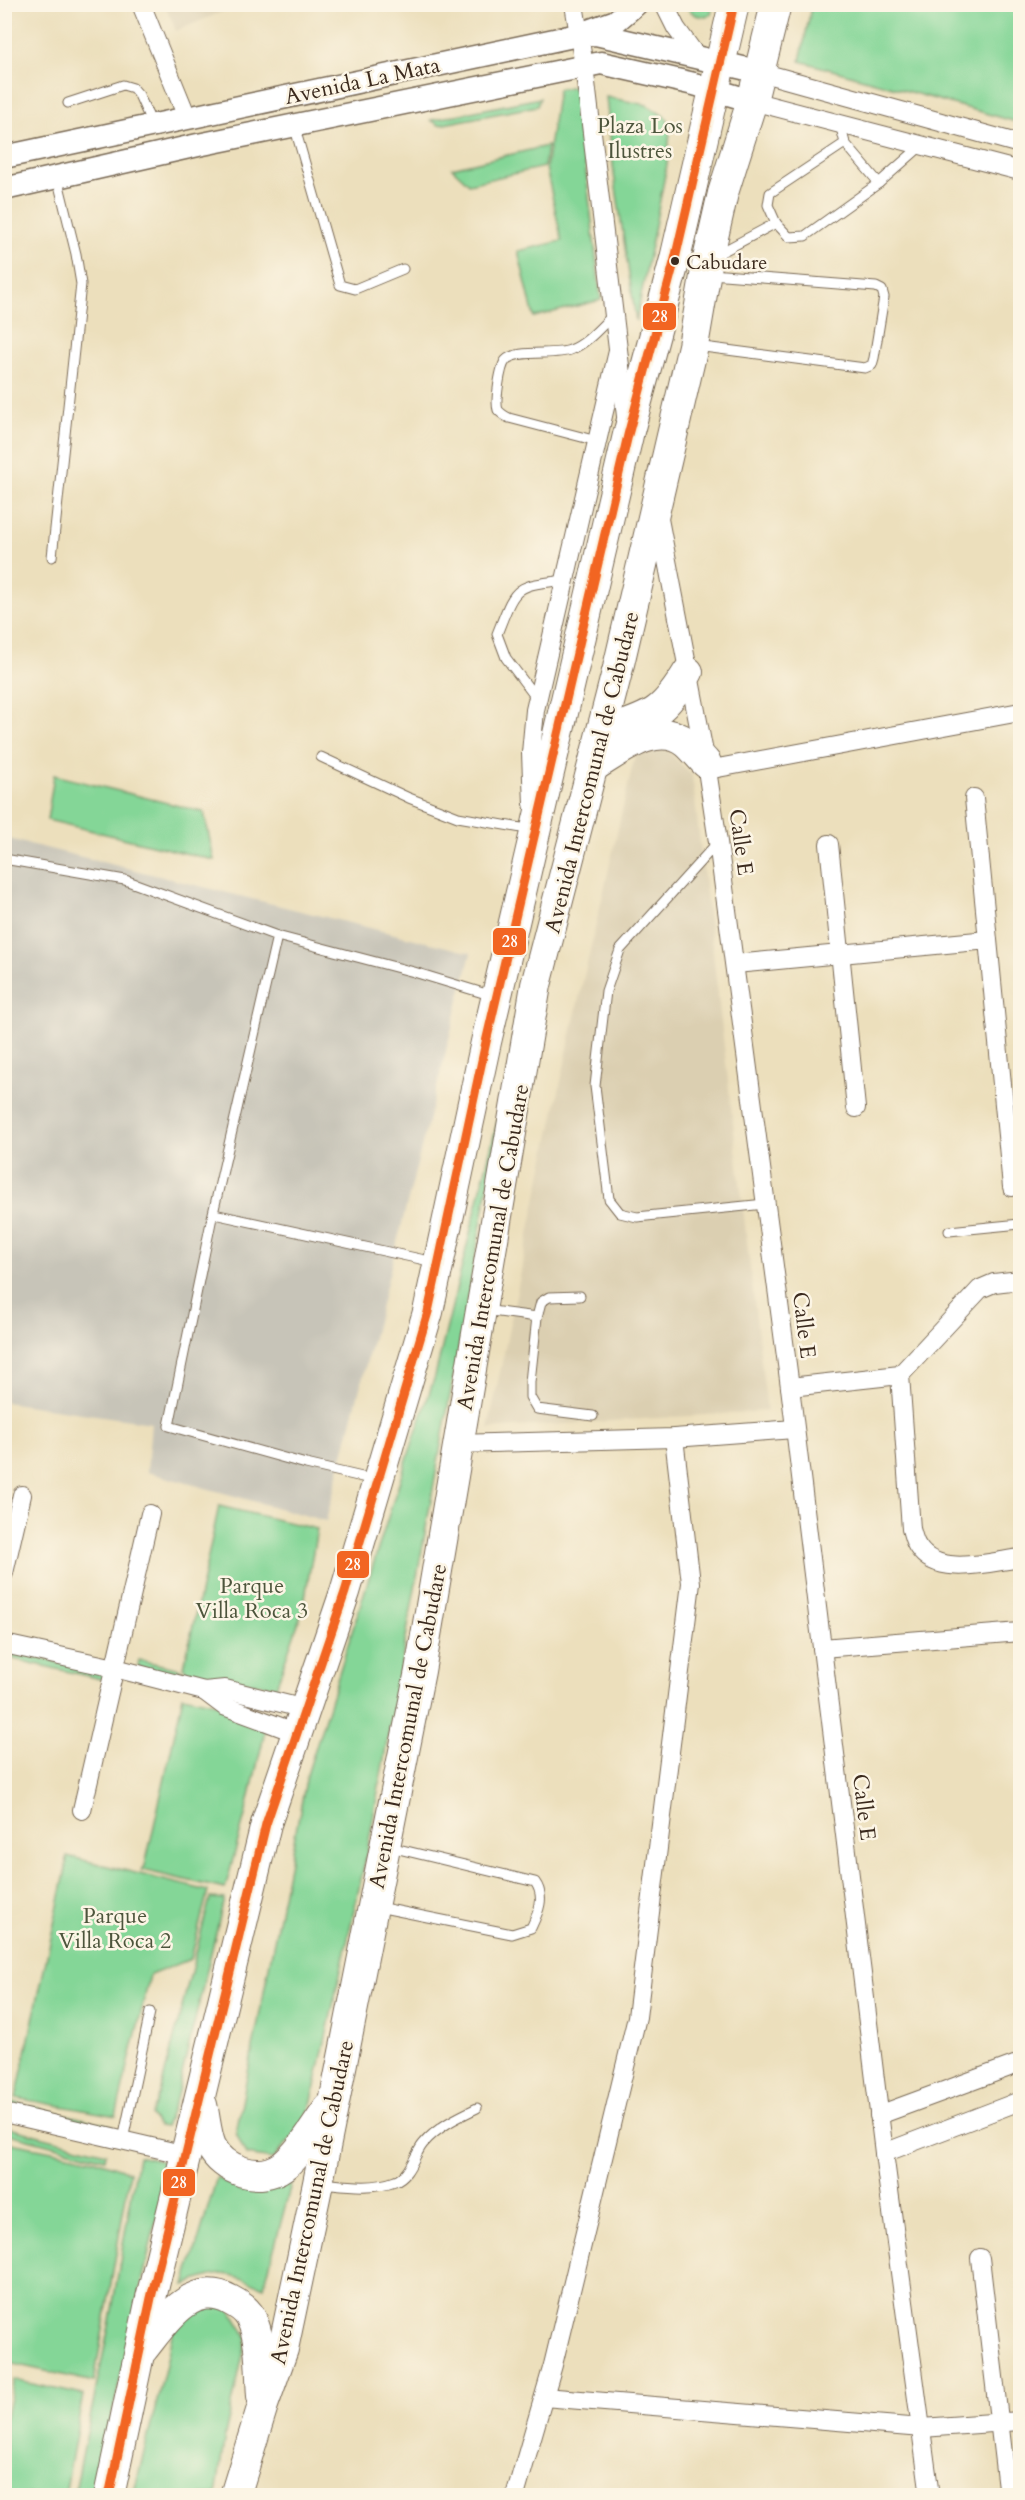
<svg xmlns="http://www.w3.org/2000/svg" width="1025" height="2500" viewBox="0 0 1025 2500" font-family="Cardo,serif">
	<rect width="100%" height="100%" fill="#fcf5e5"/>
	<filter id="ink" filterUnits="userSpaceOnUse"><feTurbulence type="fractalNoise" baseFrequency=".0167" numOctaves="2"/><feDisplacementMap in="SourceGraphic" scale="12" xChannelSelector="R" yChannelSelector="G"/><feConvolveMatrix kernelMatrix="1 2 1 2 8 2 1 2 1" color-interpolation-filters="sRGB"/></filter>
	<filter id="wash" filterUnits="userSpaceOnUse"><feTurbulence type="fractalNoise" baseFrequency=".008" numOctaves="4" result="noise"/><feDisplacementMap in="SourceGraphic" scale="24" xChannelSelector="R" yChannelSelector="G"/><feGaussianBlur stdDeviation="1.35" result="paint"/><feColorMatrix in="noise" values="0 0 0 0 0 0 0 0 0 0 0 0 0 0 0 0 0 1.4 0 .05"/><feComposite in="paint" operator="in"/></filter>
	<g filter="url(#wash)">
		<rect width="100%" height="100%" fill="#ecdfbc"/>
		<g fill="#dbcfb1">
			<polygon points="235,5 236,6 176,31 165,5"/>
			<polygon points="666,749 692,775 767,1411 488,1429 572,1029 635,755"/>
		</g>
		<polygon fill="#c7c4b8" points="5,838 471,953 326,1521 147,1472 151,1423 5,1402"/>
		<g fill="#84d697" stroke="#60805a" stroke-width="1.5">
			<polygon points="812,4 1020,5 1020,123 800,61"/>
			<polygon points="684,5 684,4 713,5 711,14 706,17 695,15"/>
			<polygon points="576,86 601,300 534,317 518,251 562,241 546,168 558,89"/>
			<polygon points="606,97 647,105 667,118 670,132 667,165 636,321 614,174"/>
			<polygon points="540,98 537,106 439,125 431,120"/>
			<polygon points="547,146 544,167 469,184 452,168"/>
			<polygon points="54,775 204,812 214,860 47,820"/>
			<polygon points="507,1082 367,1852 310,2109 300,2128 273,2159 246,2155 236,2133 307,1775 395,1495 435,1376"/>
			<polygon points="219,1506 317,1529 303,1609 276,1687 186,1672 184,1667"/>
			<polygon points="14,1653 107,1674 105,1680 13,1659"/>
			<polygon points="139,1660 181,1669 179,1676 138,1667"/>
			<polygon points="183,1696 269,1714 248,1804 225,1889 142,1870 145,1866"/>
			<polygon points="67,1856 208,1891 191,1959 150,1975 116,2116 16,2098 66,1869"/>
			<polygon points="210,1898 224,1899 176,2099 165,2127 158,2126 151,2115 160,2093"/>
			<polygon points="5,2100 113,2126 112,2132 5,2106"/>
			<polygon points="5,2127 106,2153 105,2159 5,2133"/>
			<polygon points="11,2143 93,2159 130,2172 94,2382 5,2362 4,2165"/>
			<polygon points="138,2156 169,2163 94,2495 74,2496 110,2321"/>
			<path d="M217,2177L241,2192L291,2184L264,2287C227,2272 223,2269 185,2285Z"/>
			<polygon points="227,2304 247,2337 225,2435 216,2495 133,2496 165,2369 173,2330 194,2310"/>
			<polygon points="14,2380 83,2395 65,2495 5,2495 5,2420"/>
		</g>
	</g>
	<g filter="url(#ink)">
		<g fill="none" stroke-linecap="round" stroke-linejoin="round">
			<g stroke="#796955" stroke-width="11">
				<g id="service">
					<polyline points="68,103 123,85 133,88 139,95 152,124"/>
					<polyline points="294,125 340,285 355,289 403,269"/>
					<polyline points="845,143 879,183"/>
					<polyline points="776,223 768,205 770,193 845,143 840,124"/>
					<polyline points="716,255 776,223 789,237 805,236 879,183 921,146"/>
					<polyline points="696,346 865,368 872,365 874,358 884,297 882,290 876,287 711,274"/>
					<path d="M597,441L509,418C505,416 501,414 498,410C495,402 500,366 506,360C516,349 555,356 570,350C587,344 601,326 614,314"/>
					<polyline points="52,557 81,284 76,254 57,177"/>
					<path d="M537,699L506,658L497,634C516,586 513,586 565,580"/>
					<polyline points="321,757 409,798 458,817 533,830"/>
					<polyline points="718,842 620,950 606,991 595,1086 609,1199 620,1213 637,1217 765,1204"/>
					<polyline points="4,859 125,880 277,936"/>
					<polyline points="214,1214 434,1262"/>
					<polyline points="949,1231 1020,1224"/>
					<polyline points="484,1310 537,1317 530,1382 530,1397 537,1409 593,1416"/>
					<polyline points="537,1317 541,1302 549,1297 580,1296"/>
					<polyline points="375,1480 306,1464 169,1426 211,1222 277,936 414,972 493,996"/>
					<path d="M378,1907L512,1934L531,1928C538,1913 546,1897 535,1882L390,1847"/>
					<polyline points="123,2140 150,2012"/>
					<path d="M321,2183C344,2185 372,2190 395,2181C410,2176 414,2155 423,2144C437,2127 458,2117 477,2108"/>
				</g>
			</g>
			<g stroke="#796955" stroke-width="20">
				<g id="minor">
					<polyline points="141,4 187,117"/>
					<polyline points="574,4 584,66 626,416"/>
					<polyline points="664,4 676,28 697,57"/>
					<polyline points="760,72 1020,144"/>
					<polyline points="752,101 1020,171"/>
					<polyline points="659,519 706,763 718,842 790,1387 884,2153 930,2496"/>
					<polyline points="707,770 1020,712"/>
					<polyline points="974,798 988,940"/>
					<polyline points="533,804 531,753 535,710 618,351"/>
					<polyline points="829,844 856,1108"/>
					<polyline points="735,964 988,940 1012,1187"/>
					<path d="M900,1375L911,1529C913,1535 914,1542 918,1547C937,1578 990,1562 1020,1558"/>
					<polyline points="790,1387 900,1375 980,1289 994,1283 1020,1280"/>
					<polyline points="458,1444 674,1438 794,1429"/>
					<polyline points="4,1573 22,1495"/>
					<polyline points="4,1644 115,1668 204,1691 225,1689 305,1709"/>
					<polyline points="822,1648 1020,1632"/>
					<polyline points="204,1691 224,1706 297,1733"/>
					<polyline points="82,1810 150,1514"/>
					<polyline points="4,2113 186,2155"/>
					<polyline points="879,2115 1020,2063"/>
					<polyline points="884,2153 1020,2101"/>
					<polyline points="980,2258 1008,2496"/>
					<polyline points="544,2397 922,2428 1020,2421"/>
					<polyline points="515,2496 553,2365 637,2017 691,1583 674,1438"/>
				</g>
			</g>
			<g stroke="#796955" stroke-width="25">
				<g id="tertiary">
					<polyline points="585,32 616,21 636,4"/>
					<polyline points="4,157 578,35 596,34 760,72"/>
					<polyline points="4,189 198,145 601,63 694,84 752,101"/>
				</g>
			</g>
			<g stroke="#796955" stroke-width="32">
				<g id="trunk">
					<path d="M614,729C655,716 665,710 688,672"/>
					<path d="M594,766C620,751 657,719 687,743C694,749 700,757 706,763"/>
					<path d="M202,2105C205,2117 206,2134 211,2146C223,2171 260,2183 283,2166C301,2152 315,2127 329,2108"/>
					<path d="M143,2349C164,2323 191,2279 230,2300C238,2304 247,2310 251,2318C262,2340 260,2372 262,2396"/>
					<polyline points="109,2496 151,2298 266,1824 345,1592 428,1312 486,1042 628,435 675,259 734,4"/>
					<polyline points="235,2496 263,2405 283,2349 318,2183 420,1671 536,985 618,668 693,346 708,259 723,193 752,101 776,4"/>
				</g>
			</g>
			<use href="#service" stroke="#fff" stroke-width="9"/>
			<use href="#minor" stroke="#fff" stroke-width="18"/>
			<use href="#tertiary" stroke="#fff" stroke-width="22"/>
			<use href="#trunk" stroke="#fff" stroke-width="30"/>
			<g stroke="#fcf5e5" stroke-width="14">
				<polyline id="bus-1" points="109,2496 151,2298 266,1824 345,1592 428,1312 486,1042 628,435 675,259 734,4"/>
			</g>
			<use href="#bus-1" stroke="#f26522" stroke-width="9"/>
		</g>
	</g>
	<circle fill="#3b2a1e" stroke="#fcf5e5" stroke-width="2" cx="675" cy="261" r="5"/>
	<g text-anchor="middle" stroke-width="5" stroke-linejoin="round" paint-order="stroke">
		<g font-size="20" fill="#3b2a1e" stroke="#fcf5e5" text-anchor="start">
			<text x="686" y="269">Cabudare</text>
		</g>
		<g font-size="22" fill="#3b2a1e" stroke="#fcf5e5">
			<text transform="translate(362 80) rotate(-12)" y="8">Avenida La Mata</text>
			<text transform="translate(591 772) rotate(-76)" y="8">Avenida Intercomunal de Cabudare</text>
			<text transform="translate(742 842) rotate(82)" y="8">Calle E</text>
			<text transform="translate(492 1247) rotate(-80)" y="8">Avenida Intercomunal de Cabudare</text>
			<text transform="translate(805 1325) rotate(83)" y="8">Calle E</text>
			<text transform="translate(407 1726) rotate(-79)" y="8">Avenida Intercomunal de Cabudare</text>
			<text transform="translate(865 1807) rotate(83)" y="8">Calle E</text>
			<text transform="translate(311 2202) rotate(-78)" y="8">Avenida Intercomunal de Cabudare</text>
		</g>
		<g font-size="22" fill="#4d553c" stroke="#fcf5e5">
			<text x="640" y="133">Plaza Los<tspan x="640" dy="25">Ilustres</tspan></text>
			<text x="252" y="1593">Parque<tspan x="252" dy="25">Villa Roca 3</tspan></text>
			<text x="115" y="1923">Parque<tspan x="115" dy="25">Villa Roca 2</tspan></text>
		</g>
	</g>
	<g stroke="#fcf5e5" stroke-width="2">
		<rect x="642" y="302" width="35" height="29" rx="6" fill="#f26522"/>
		<rect x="492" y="927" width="35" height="29" rx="6" fill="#f26522"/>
		<rect x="336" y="1550" width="34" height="29" rx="6" fill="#f26522"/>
		<rect x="162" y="2168" width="34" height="29" rx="6" fill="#f26522"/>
	</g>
	<g font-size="16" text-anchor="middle" font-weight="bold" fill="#fff">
		<text x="660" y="322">28</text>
		<text x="510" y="947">28</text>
		<text x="353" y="1570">28</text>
		<text x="179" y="2188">28</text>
	</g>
	<rect width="1025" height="2500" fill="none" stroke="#fcf5e5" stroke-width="24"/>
</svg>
